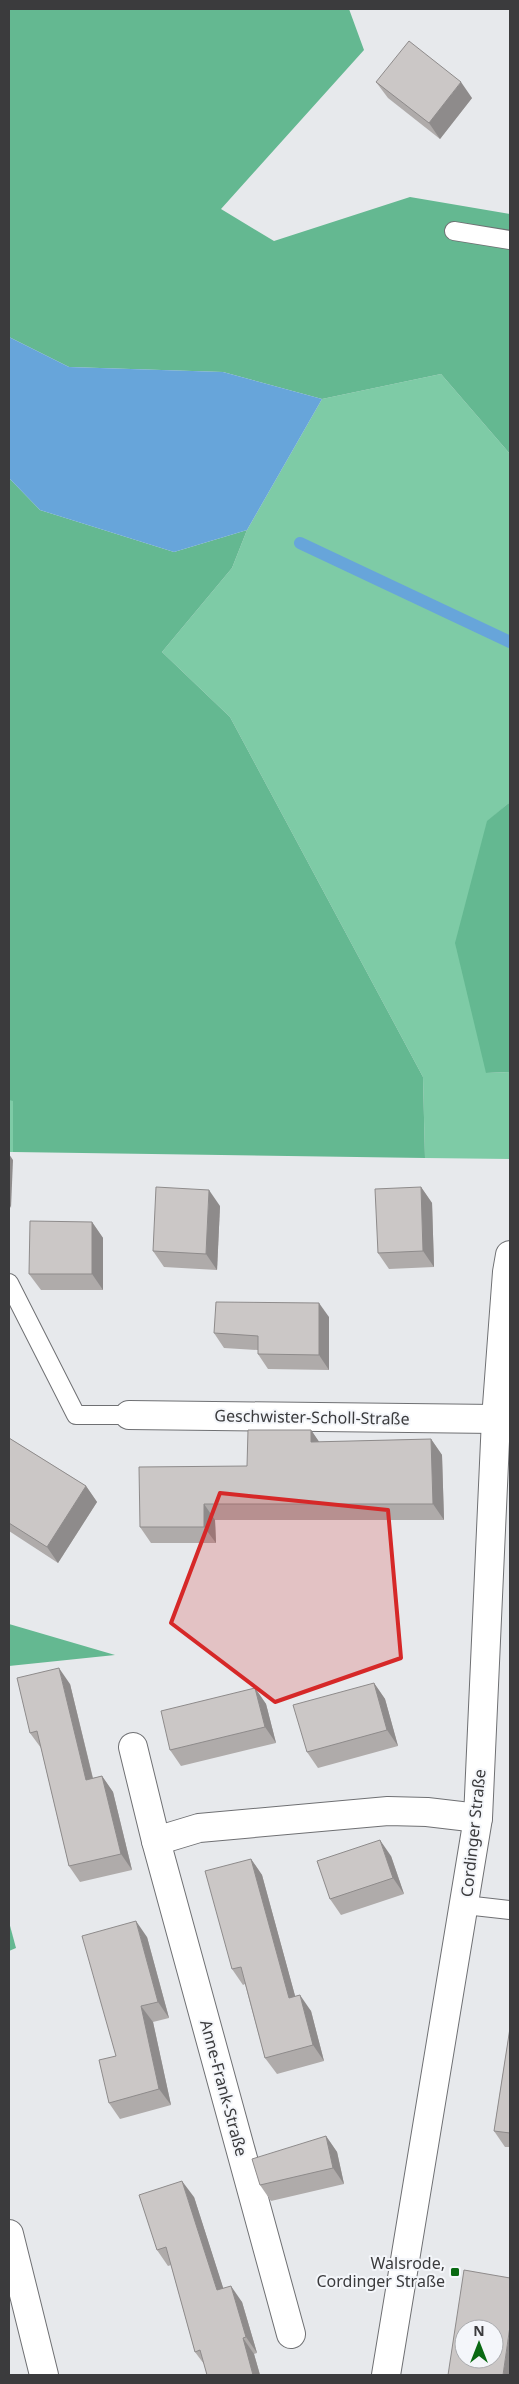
<svg xmlns="http://www.w3.org/2000/svg" width="519" height="2384" viewBox="0 0 519 2384" font-family="'Noto Sans',sans-serif">
	<rect width="100%" height="100%" fill="#e7e9ec"/>
	<g fill="#7ecba6">
		<polygon points="441,374 510,454 510,802 487,822 486,1073 510,1072 510,1159 425,1158 423,1077 230,717 162,652 232,568 247,530 322,399"/>
		<rect x="9" y="1100" width="4" height="52"/>
	</g>
	<g fill="#64b891">
		<polygon points="9,9 349,9 364,50 221,209 274,241 410,197 510,214 510,454 441,374 322,399 223,372 69,367 9,337"/>
		<polygon points="9,478 40,510 174,552 247,530 232,568 162,652 230,717 423,1077 425,1158 13,1152 13,1101 9,1100"/>
		<polygon points="510,802 510,1072 486,1073 455,943 487,821"/>
		<polygon points="9,1624 115,1655 9,1666"/>
		<polygon points="9,1922 16,1948 9,1951"/>
	</g>
	<polygon fill="#67a5da" points="9,337 69,367 223,372 322,399 247,530 174,552 40,510 9,478"/>
	<g fill="none" stroke-linecap="round" stroke-linejoin="round">
		<polyline stroke="#67a5da" stroke-width="12" points="300,543 510,642"/>
		<g stroke="#6f7073" stroke-width="20">
			<g id="lane">
				<polyline points="454,231 510,240"/>
				<polyline points="9,1283 76,1415 129,1415"/>
				<polyline points="465,1905 510,1910"/>
			</g>
		</g>
		<g stroke="#6f7073" stroke-width="30">
			<g id="street">
				<polyline points="129,1415 496,1419"/>
				<polyline points="133,1747 156,1841 291,2334"/>
				<polyline points="156,1841 199,1828 388,1811 427,1812 478,1818"/>
				<polyline points="386,2375 478,1818 496,1419 507,1272 510,1255"/>
			</g>
		</g>
		<g stroke="#6f7073" stroke-width="30">
			<polyline id="secondary" points="9,2234 44,2375"/>
		</g>
		<use href="#lane" stroke="#fff" stroke-width="18"/>
		<use href="#street" stroke="#fff" stroke-width="28"/>
		<use href="#secondary" stroke="#fff" stroke-width="28"/>
	</g>
	<g fill="#afabaa">
		<polygon points="376,82 472,98 440,139 388,98"/>
		<polygon points="421,1187 432,1203 434,1267 389,1269 378,1253"/>
		<polygon points="220,1206 217,1270 164,1267 153,1251"/>
		<polygon points="92,1222 103,1238 103,1290 41,1290 29,1274"/>
		<polygon points="329,1317 329,1370 268,1369 258,1354 258,1350 224,1348 214,1333"/>
		<polygon points="311,1430 319,1442 431,1439 442,1455 444,1520 215,1520 216,1543 151,1543 140,1527"/>
		<polygon points="9,1438 86,1486 97,1502 58,1563 9,1531"/>
		<polygon points="374,1683 385,1699 398,1746 318,1768 307,1752"/>
		<polygon points="70,1684 93,1778 102,1776 113,1792 132,1870 80,1882 69,1866 41,1748 30,1733"/>
		<polygon points="255,1688 266,1704 276,1743 181,1766 170,1750"/>
		<polygon points="391,1856 404,1894 341,1915 330,1899"/>
		<polygon points="251,1859 262,1875 295,1996 311,2011 324,2061 277,2074 265,2058 245,1984 243,1985 232,1969"/>
		<polygon points="147,1937 169,2018 153,2022 171,2105 120,2119 109,2103 116,2056"/>
		<polygon points="510,2028 510,2147 505,2147 494,2131"/>
		<polygon points="326,2136 337,2152 344,2184 271,2201 260,2185"/>
		<polygon points="194,2197 223,2288 242,2302 257,2353 254,2354 260,2375 207,2375 204,2364 195,2352 171,2265 168,2266 157,2250"/>
	</g>
	<g fill="#8e8b8b">
		<polygon points="461,82 472,98 440,139 429,123"/>
		<polygon points="9,1154 13,1160 11,1208 9,1204"/>
		<polygon points="421,1187 432,1203 434,1267 423,1251"/>
		<polygon points="209,1190 220,1206 217,1270 206,1254"/>
		<polygon points="92,1222 103,1238 103,1290 92,1274"/>
		<polygon points="319,1303 329,1317 329,1370 319,1355"/>
		<polygon points="311,1430 322,1446 311,1442"/>
		<polygon points="431,1439 442,1455 444,1520 433,1504"/>
		<polygon points="86,1486 97,1502 58,1563 47,1547"/>
		<polygon points="204,1504 215,1520 216,1543 204,1527"/>
		<polygon points="59,1668 70,1684 97,1796 86,1780"/>
		<polygon points="374,1683 385,1699 398,1746 387,1730"/>
		<polygon points="255,1688 266,1704 276,1743 265,1727"/>
		<polygon points="102,1776 113,1792 132,1870 121,1854"/>
		<polygon points="380,1840 391,1856 404,1894 393,1878"/>
		<polygon points="251,1859 262,1875 300,2014 289,1998"/>
		<polygon points="136,1921 147,1937 169,2018 158,2002"/>
		<polygon points="300,1995 311,2011 324,2061 313,2045"/>
		<polygon points="141,2006 153,2022 171,2105 159,2089"/>
		<polygon points="326,2136 337,2152 344,2184 333,2168"/>
		<polygon points="182,2181 194,2197 229,2306 217,2290"/>
		<polygon points="231,2286 242,2302 257,2353 246,2337"/>
		<polygon points="510,2326 510,2375 503,2375"/>
		<polygon points="243,2338 254,2354 260,2375 253,2375"/>
	</g>
	<g fill="#cbc7c6" stroke="#8e8b8b" fill-rule="evenodd">
		<polygon points="409,41 461,82 429,123 376,82"/>
		<polygon points="156,1187 209,1190 206,1254 153,1251"/>
		<polygon points="421,1187 423,1251 378,1253 375,1189"/>
		<polygon points="30,1221 92,1222 92,1274 29,1274"/>
		<polygon points="216,1302 319,1303 319,1355 258,1354 258,1336 214,1333"/>
		<polygon points="248,1430 311,1430 311,1442 431,1439 433,1504 204,1504 204,1527 140,1527 139,1467 247,1466"/>
		<polygon points="9,1438 86,1486 47,1547 9,1523"/>
		<polygon points="59,1668 86,1780 102,1776 121,1854 69,1866 37,1731 30,1733 17,1678"/>
		<polygon points="374,1683 387,1730 307,1752 293,1705"/>
		<polygon points="255,1688 265,1727 170,1750 161,1711"/>
		<polygon points="380,1840 393,1878 330,1899 317,1861"/>
		<polygon points="251,1859 289,1998 300,1995 313,2045 265,2058 241,1967 232,1969 205,1871"/>
		<polygon points="136,1921 158,2002 141,2006 159,2089 109,2103 99,2060 116,2056 82,1936"/>
		<polygon points="510,2028 510,2133 494,2131"/>
		<polygon points="326,2136 333,2168 260,2185 252,2159"/>
		<polygon points="182,2181 217,2290 231,2286 246,2337 243,2338 253,2375 207,2375 200,2350 195,2352 166,2247 157,2250 139,2195"/>
		<path d="M464,2270L510,2278V2326L503,2375H448ZM464,2329H494V2359H464Z"/>
	</g>
	<path fill="#d62828" fill-opacity="0.2" stroke="#d62828" stroke-width="4" stroke-linejoin="round" d="M220,1493L388,1510L401,1658L275,1702L171,1623Z"/>
	<rect fill="#096912" stroke="#f4f6fa" stroke-width="2" x="450" y="2267" width="10" height="10" rx="2.5"/>
	<g text-anchor="middle" stroke-width="4" stroke-linejoin="round" paint-order="stroke">
		<g font-size="16" fill="#3b3b3d" stroke="#f4f6fa">
			<text transform="translate(312 1417) rotate(1)" y="6">Geschwister-Scholl-Straße</text>
			<text transform="translate(473 1833) rotate(-84)" y="6">Cordinger Straße</text>
			<text transform="translate(224 2088) rotate(75)" y="6">Anne-Frank-Straße</text>
		</g>
		<g font-size="16" fill="#3b3b3d" stroke="#f4f6fa" text-anchor="end">
			<text x="445" y="2269">Walsrode,<tspan x="445" dy="18">Cordinger Straße</tspan></text>
		</g>
	</g>
	<rect width="519" height="2384" fill="none" stroke="#3b3b3d" stroke-width="20"/>
	<g transform="translate(479 2344)"><circle r="24" fill="#f4f6fa" stroke="#aaabae"/>
	<path d="M0-4L9 19L0 12L-9 19Z" fill="#096912"/>
	<text y="-8" font-size="14" font-weight="bold" text-anchor="middle" fill="#3b3b3d">N</text>
	</g>
</svg>
